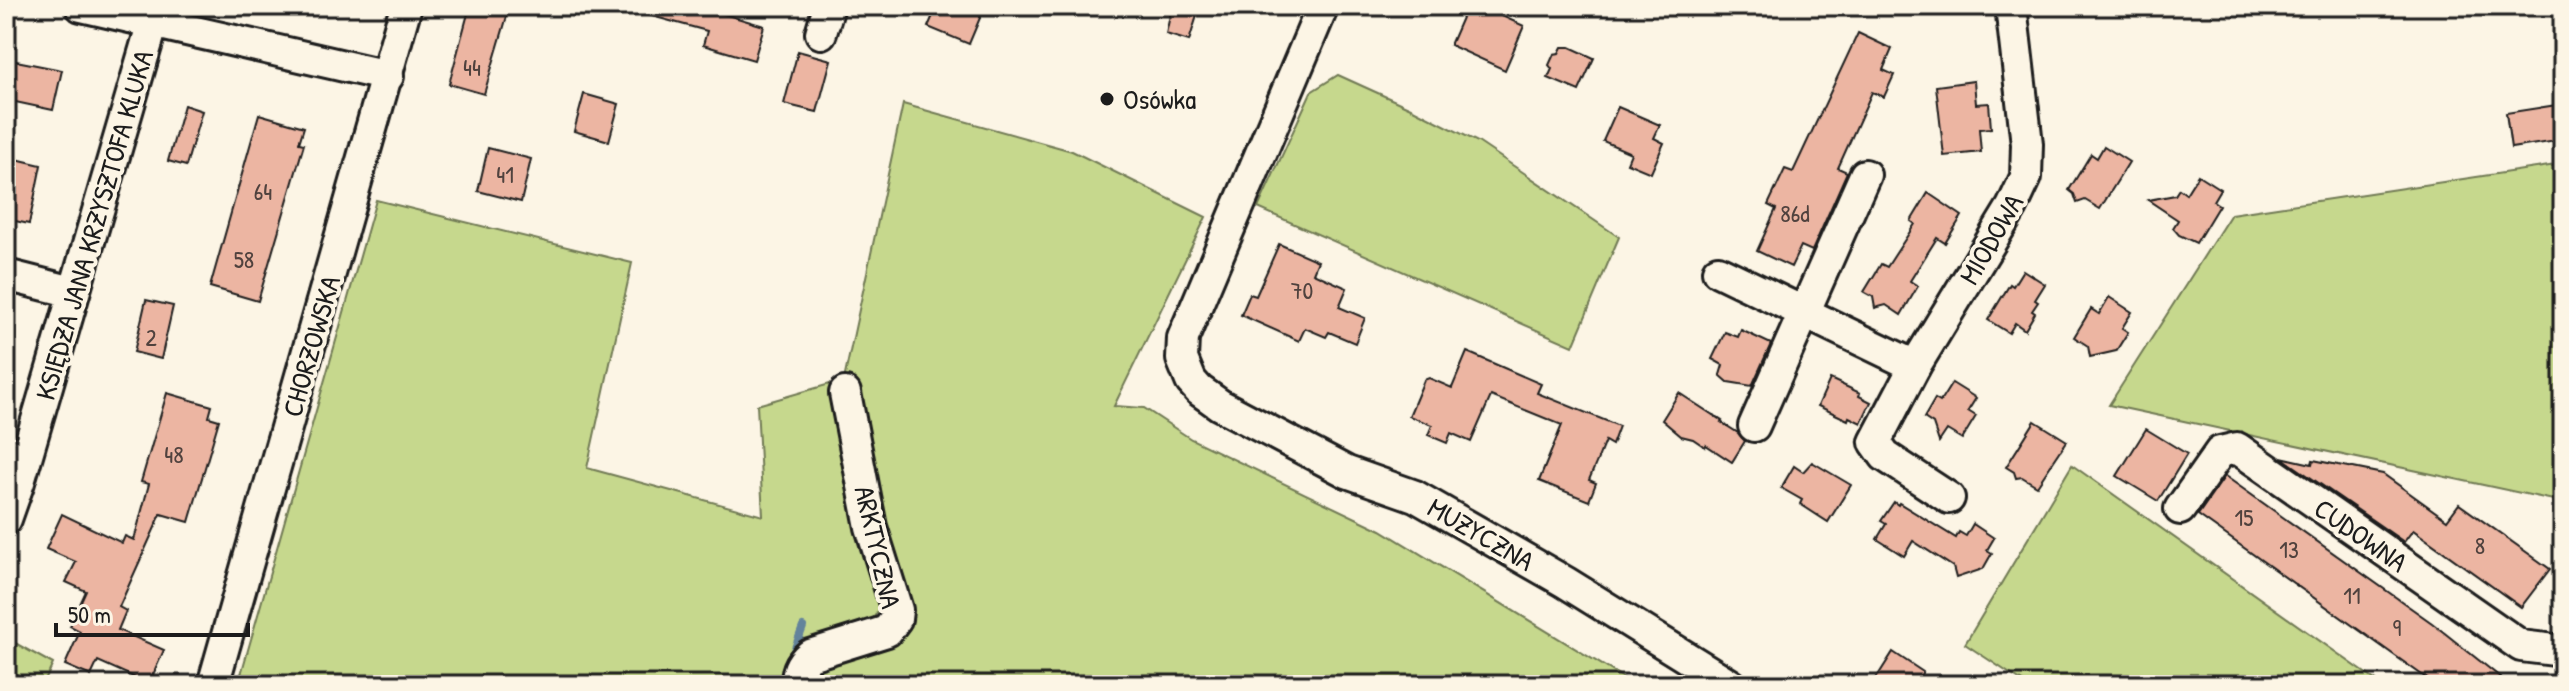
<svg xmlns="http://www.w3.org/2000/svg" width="2569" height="691" viewBox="0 0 2569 691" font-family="'Patrick Hand',sans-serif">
	<rect width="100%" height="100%" fill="#fcf5e5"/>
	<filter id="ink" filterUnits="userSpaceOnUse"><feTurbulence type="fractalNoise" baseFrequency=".0125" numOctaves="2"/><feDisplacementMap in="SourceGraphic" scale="16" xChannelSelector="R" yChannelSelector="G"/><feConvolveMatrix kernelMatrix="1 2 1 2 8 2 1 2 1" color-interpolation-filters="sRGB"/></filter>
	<g filter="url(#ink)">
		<g fill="#c6d88d" stroke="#717a54" stroke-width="2">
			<polygon points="1338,75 1413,109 1478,142 1619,237 1573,346 1258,208 1311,92"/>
			<polygon points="903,104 1072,151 1206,217 1114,406 1144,408 1191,439 1381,530 1635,685 806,685 821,663 904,634 911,615 881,606 869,625 790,685 238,685 376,200 632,263 587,468 763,516 757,405 844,380"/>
			<polygon points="2563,164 2563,502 2109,405 2231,214"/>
			<polygon points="2072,465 2382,685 2027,685 1965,644"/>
			<polygon points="6,638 53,664 43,685 6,685"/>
		</g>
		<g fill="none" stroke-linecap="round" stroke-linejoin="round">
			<polyline stroke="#63839b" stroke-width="8" points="792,656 803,627"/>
		</g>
		<g fill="#ecb5a2" stroke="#1c1c1c" stroke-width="2">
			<polygon points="470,6 510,6 484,94 449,84"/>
			<polygon points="638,6 697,6 764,26 754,60 703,45 707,31 637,12"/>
			<polygon points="937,6 985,6 969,44 928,27"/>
			<polygon points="1172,6 1200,6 1189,41 1166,34"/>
			<polygon points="1467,6 1480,6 1524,26 1505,70 1450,45"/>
			<polygon points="1858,33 1892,49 1883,70 1894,75 1884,97 1872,92 1838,168 1847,172 1812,251 1801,246 1791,267 1757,251 1776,209 1768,205 1785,169 1793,172"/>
			<polygon points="1562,47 1570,47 1594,58 1579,91 1548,78 1552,69 1549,65 1554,54 1559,53"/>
			<polygon points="798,51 831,60 817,112 784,104"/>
			<polygon points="6,59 62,70 53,110 6,100"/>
			<polygon points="1974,81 1976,104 1989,103 1991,128 1979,129 1981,152 1944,156 1936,86"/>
			<polygon points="584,94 619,104 609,141 574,131"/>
			<polygon points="2563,104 2563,140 2511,148 2506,113"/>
			<polygon points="184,105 202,111 186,166 168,161"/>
			<polygon points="1618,107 1660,125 1654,138 1664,143 1651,173 1627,163 1631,153 1603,141"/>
			<polygon points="259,114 304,127 299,143 304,144 258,301 210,287"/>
			<polygon points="2104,146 2129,162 2100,209 2085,200 2077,203 2074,194 2069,190 2091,154 2097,158"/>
			<polygon points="488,148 531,159 521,202 478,191"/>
			<polygon points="16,159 41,165 29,224 6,219 6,174 12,176"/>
			<polygon points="2198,175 2220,189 2213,201 2219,205 2196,243 2179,235 2173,228 2178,220 2148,200 2175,195 2179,189 2186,194"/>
			<polygon points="1928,193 1962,216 1945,243 1937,238 1910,281 1918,286 1901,315 1886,305 1875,308 1873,297 1864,292 1881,264 1887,267 1915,224 1911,221"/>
			<polygon points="1279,244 1318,261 1313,273 1347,288 1339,307 1365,318 1355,343 1329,332 1326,337 1305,328 1299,341 1241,315 1250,294 1256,296"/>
			<polygon points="2023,270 2045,284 2035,300 2038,302 2032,311 2035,313 2025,330 2015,323 2009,333 1988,320 2010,284 2013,286"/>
			<polygon points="2109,297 2132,312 2122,328 2128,332 2116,351 2090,357 2088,346 2074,337 2091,309 2099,314"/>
			<polygon points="146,300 173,306 161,359 134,352"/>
			<polygon points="1741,330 1771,344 1752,386 1728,382 1720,375 1723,365 1712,359 1725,332 1738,337"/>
			<polygon points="1467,352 1541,384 1537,393 1619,426 1612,445 1605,441 1597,461 1589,480 1596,483 1589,501 1539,481 1562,425 1491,396 1471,442 1451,433 1447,443 1428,435 1432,425 1409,416 1424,380 1429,378 1452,388"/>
			<polygon points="1830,379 1860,393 1859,396 1871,402 1861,423 1849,417 1848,420 1818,406"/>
			<polygon points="1952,383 1976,398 1968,411 1976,416 1962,439 1947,430 1939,442 1933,424 1924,418 1935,399 1940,402"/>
			<polygon points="167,393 212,406 209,417 219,420 189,522 161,514 119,607 126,611 118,630 164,650 149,684 98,661 91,676 65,665 80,631 70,626 86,591 66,582 76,562 46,549 62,514 122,543 125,536 134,540 149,484 141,482"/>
			<polygon points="1679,393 1722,421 1721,422 1738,433 1745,441 1732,462 1706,445 1705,447 1693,439 1681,436 1662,420"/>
			<polygon points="2035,421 2067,441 2037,486 2022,477 2016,478 2014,472 2006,467"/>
			<polygon points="2146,429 2187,454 2158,501 2117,476"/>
			<polygon points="2281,457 2312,464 2313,460 2383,474 2447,520 2459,504 2550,569 2521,607 2413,530 2404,542"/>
			<polygon points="1812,462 1851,485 1828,522 1800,504 1802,500 1781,488 1794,466 1803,472"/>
			<polygon points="2225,476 2432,623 2510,685 2436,685 2198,515"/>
			<polygon points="1894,502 1898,505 1899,503 1956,538 1959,532 1966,536 1973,524 1994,538 1987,550 1992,553 1983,569 1956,578 1953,567 1913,541 1904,556 1877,539 1886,524 1881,521"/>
			<polygon points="1893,652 1923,672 1915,685 1872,685"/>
		</g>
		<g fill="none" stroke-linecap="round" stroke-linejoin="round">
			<g stroke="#1c1c1c" stroke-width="36">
				<g id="minor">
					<polyline points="81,6 388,76"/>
					<polyline points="1323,6 1183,338 1182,359 1191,381 1199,390 1220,405 1347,472 1415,496 1565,582 1731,685"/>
					<polyline points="821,33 829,6"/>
					<polyline points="1718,271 1915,366"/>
					<polyline points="6,275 73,292"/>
					<polyline points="1754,426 1865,175"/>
					<polyline points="1949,498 1885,456 1875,442 1915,366 2012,207 2026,177 2027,144 2011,6"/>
					<polyline points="2180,509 2220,452 2237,448 2521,646 2563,651"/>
					<polyline points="6,519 19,482 153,22"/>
					<polyline points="213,685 406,6"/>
					<path d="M797,685C797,672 799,664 810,655L887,631L896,619L897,610L871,527L845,393"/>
				</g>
			</g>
			<use href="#minor" stroke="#fcf5e5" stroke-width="30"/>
		</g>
	</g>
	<circle fill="#1c1c1c" stroke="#fcf5e5" stroke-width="3" cx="1107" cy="99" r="8"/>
	<g text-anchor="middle" stroke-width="8" stroke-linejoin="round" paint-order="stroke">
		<g font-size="24" fill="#50423e">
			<text x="472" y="76">44</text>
			<text x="505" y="183">41</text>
			<text x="263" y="200">64</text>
			<text x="1795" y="222">86d</text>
			<text x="244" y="268">58</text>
			<text x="1302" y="299">70</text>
			<text x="151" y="346">2</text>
			<text x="174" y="463">48</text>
			<text x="2244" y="526">15</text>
			<text x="2480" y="554">8</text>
			<text x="2289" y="558">13</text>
			<text x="2352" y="604">11</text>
			<text x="2397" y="636">9</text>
		</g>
		<g font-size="28" fill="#1c1c1c" stroke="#fcf5e5" text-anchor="start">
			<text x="1123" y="109">Osówka</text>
		</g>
		<g font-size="28" fill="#1c1c1c" stroke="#fcf5e5">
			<text transform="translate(94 225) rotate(-74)" y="10">KSIĘDZA JANA KRZYSZTOFA KLUKA</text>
			<text transform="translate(1991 239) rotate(-60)" y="10">MIODOWA</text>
			<text transform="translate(311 346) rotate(-74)" y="10">CHORZOWSKA</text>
			<text transform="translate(1481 534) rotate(30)" y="10">MUZYCZNA</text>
			<text transform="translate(2361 535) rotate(35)" y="10">CUDOWNA</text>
			<text transform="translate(878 547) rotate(77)" y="10">ARKTYCZNA</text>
		</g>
	</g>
	<rect width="2569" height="691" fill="none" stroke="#fcf5e5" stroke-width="32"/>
	<rect x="16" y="16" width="2537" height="659" fill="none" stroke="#1c1c1c" stroke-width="3" filter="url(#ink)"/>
	<path d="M56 623v12h192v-12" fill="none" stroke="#1c1c1c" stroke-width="4"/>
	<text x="68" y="623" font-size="24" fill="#1c1c1c" stroke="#fcf5e5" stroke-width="6" paint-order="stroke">50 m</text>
</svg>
